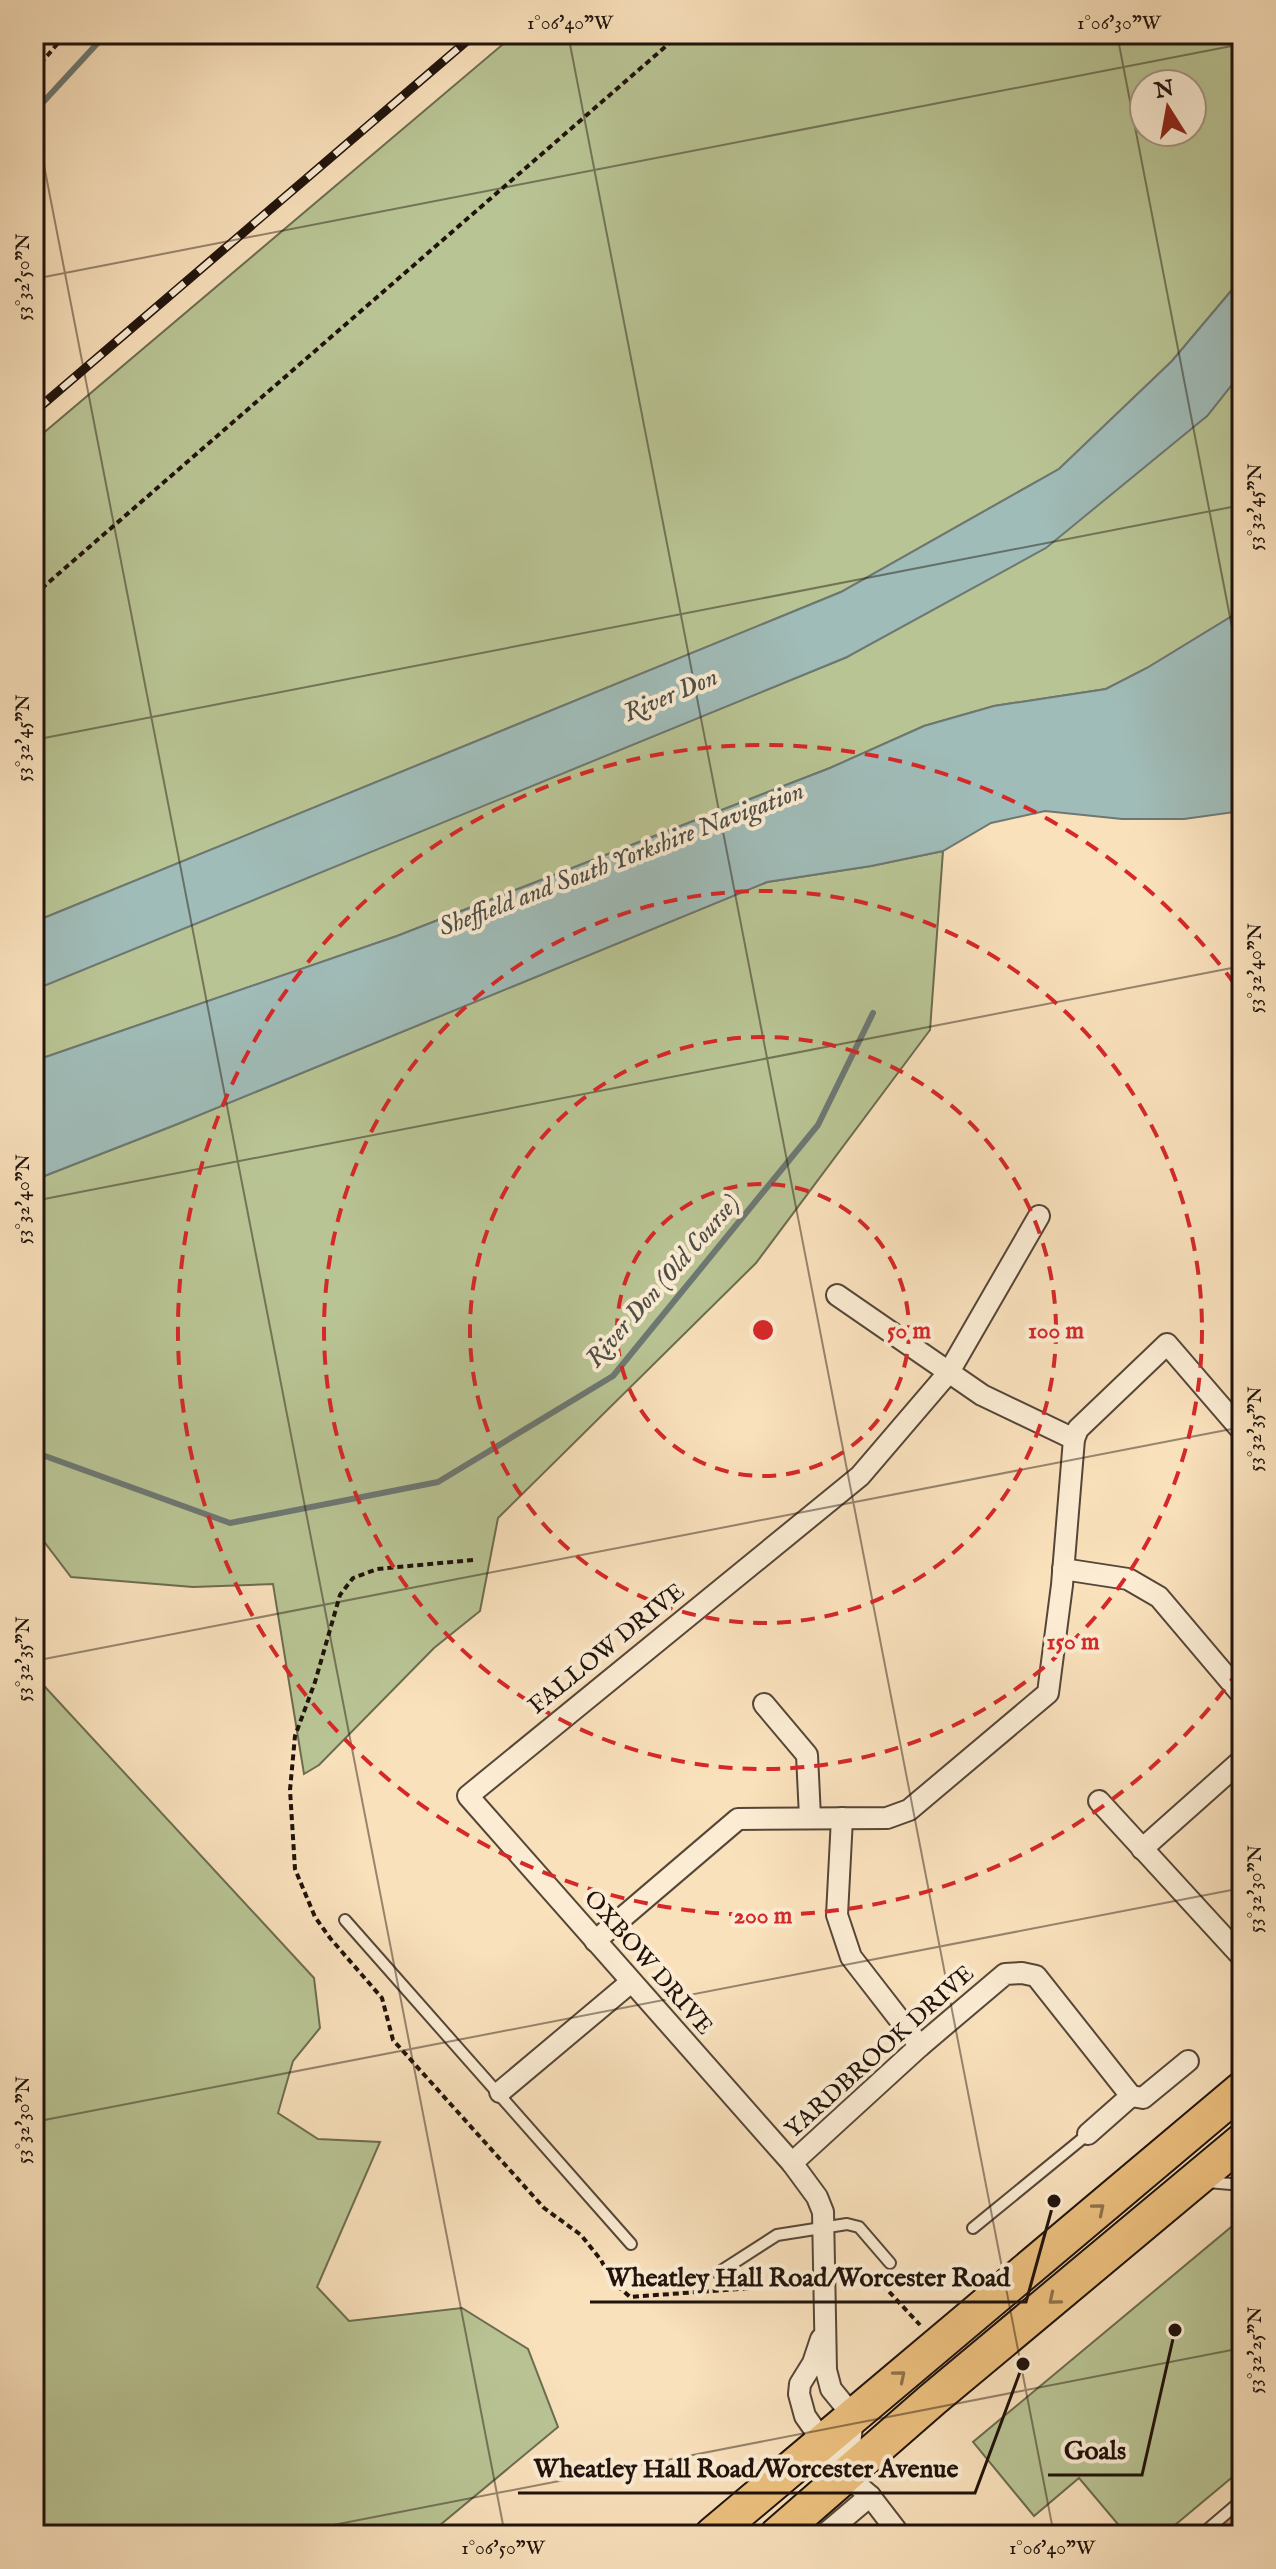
<svg xmlns="http://www.w3.org/2000/svg" width="1276" height="2569" viewBox="0 0 1276 2569" font-family="'IM FELL English',serif">
	<rect width="100%" height="100%" fill="#f9e1bc"/>
	<filter id="stains"><feTurbulence type="fractalNoise" baseFrequency=".0025" numOctaves="4"/><feColorMatrix values="0 0 0 0 .2 0 0 0 0 .09 0 0 0 0 .02 0 0 0 .5 -.17"/></filter>
	<radialGradient id="worn" r=".72"><stop offset=".6" stop-color="#630" stop-opacity="0"/><stop offset="1" stop-color="#630" stop-opacity=".3"/></radialGradient>
	<g fill="#b9c494" stroke="#6c6c50" stroke-width="2" fill-rule="evenodd">
		<path d="M515,34H1242V278L1172,361L1059,469L841,592L34,922V441ZM1144,84H1192V132H1144Z"/>
		<polygon points="1242,372 1242,610 1147,668 1106,689 994,706 924,726 830,768 397,936 34,1061 34,989 847,657 1207,416"/>
		<polygon points="943,851 930,1030 756,1263 498,1518 480,1611 434,1648 319,1765 304,1774 273,1584 193,1587 71,1577 45,1543 34,1547 34,1180 175,1125 767,882 871,866"/>
		<polygon points="34,1675 314,1978 320,2028 293,2061 278,2113 318,2139 380,2142 317,2287 349,2321 462,2308 528,2349 558,2427 428,2535 34,2535"/>
		<polygon points="1242,2218 1242,2469 1163,2535 1127,2535 1079,2478 1034,2516 973,2442"/>
	</g>
	<g fill="#a0bcb8" stroke="#6d7873" stroke-width="2">
		<polygon points="1242,278 1242,372 1207,416 1046,548 847,657 34,990 34,922 841,592 1059,469 1172,361"/>
		<polygon points="1242,610 1242,811 1184,819 1122,819 1045,811 991,823 943,851 871,866 767,882 175,1125 34,1180 34,1061 397,936 830,768 924,726 994,706 1106,689 1147,668"/>
	</g>
	<g fill="none" stroke-linecap="round" stroke-linejoin="round">
		<g stroke="#6d7873" stroke-width="6">
			<polyline points="34,112 106,34"/>
			<polyline points="34,1452 230,1523 438,1482 613,1376 818,1125 873,1013"/>
		</g>
	</g>
	<polygon fill="#e1a07b" stroke="#9e7056" stroke-width="2" points="1242,2504 1242,2535 1206,2535"/>
	<g fill="none" stroke-linecap="round" stroke-linejoin="round">
		<g stroke="#564638" stroke-width="14">
			<g id="service">
				<polyline points="345,1920 631,2244"/>
				<polyline points="1241,2152 1242,2178"/>
				<polyline points="1208,2182 1242,2185"/>
				<polyline points="973,2228 1088,2134"/>
				<polyline points="718,2273 777,2235 847,2224 859,2227 890,2263"/>
				<polyline points="1201,2535 1242,2500"/>
			</g>
		</g>
		<g stroke="#564638" stroke-width="24">
			<g id="minor">
				<polyline points="837,1295 982,1395 1074,1439"/>
				<polyline points="1063,1569 1128,1579 1159,1597 1242,1695"/>
				<polyline points="764,1704 807,1755 810,1817"/>
				<polyline points="1099,1801 1242,1957"/>
				<polyline points="842,1818 837,1915 851,1957 920,2046"/>
				<polyline points="1142,1849 1242,1760"/>
				<polyline points="595,1941 738,1819 887,1818 909,1810 1048,1693 1062,1585 1074,1439 1078,1429 1167,1344 1242,1431"/>
				<polyline points="500,2092 631,1982"/>
				<polyline points="1131,2096 1143,2098 1188,2061"/>
				<polyline points="792,2163 920,2046 1005,1974 1022,1973 1036,1976 1131,2096 1088,2134"/>
				<polyline points="821,2339 813,2363 800,2384 799,2394 805,2416 847,2476 870,2496 900,2535"/>
				<polyline points="847,2475 853,2416 831,2389 826,2370 823,2212 817,2197 792,2163 468,1796 860,1476 949,1372 1039,1216"/>
				<polyline points="824,2535 870,2496"/>
			</g>
		</g>
		<g stroke="#20130c" stroke-width="38">
			<g id="trunk">
				<polyline points="712,2535 1242,2089"/>
				<polyline points="777,2535 933,2399 1242,2141"/>
			</g>
		</g>
		<g stroke="#20130c" stroke-width="4" stroke-dasharray="6 4" stroke-linecap="butt">
			<polyline points="34,71 66,34"/>
			<polyline points="34,595 680,34"/>
			<polyline points="473,1560 377,1569 353,1578 340,1595 315,1682 295,1736 290,1790 295,1869 315,1917 330,1938 382,1998 393,2040 544,2208 581,2235 601,2260 612,2281 630,2297 806,2284"/>
			<polyline points="843,2283 881,2283 920,2325"/>
		</g>
		<use href="#service" stroke="#fbecd3" stroke-width="10"/>
		<use href="#minor" stroke="#fbecd3" stroke-width="20"/>
		<use href="#trunk" stroke="#ecc07e" stroke-width="34"/>
		<g stroke="#20130c" stroke-width="9">
			<polyline id="rail" points="34,412 475,34"/>
		</g>
		<use href="#rail" stroke="#fbecd3" stroke-width="6" stroke-dasharray="18" stroke-linecap="butt"/>
	</g>
	<defs><path id="oneway-chevron" d="M-2-3.5L2.5 0L-2 3.5" fill="none" stroke-width="1.6" stroke-linecap="round" stroke-linejoin="round" transform="scale(2)"/></defs>
	<g stroke="#90724b">
		<use href="#oneway-chevron" transform="translate(1099 2209) rotate(-40)"/>
		<use href="#oneway-chevron" transform="translate(1054 2299) rotate(140)"/>
		<use href="#oneway-chevron" transform="translate(900 2376) rotate(-40)"/>
	</g>
	<path fill="none" stroke="#20130c" stroke-width="2" stroke-opacity="0.45" d="M568,34L1054,2535M1117,34L1242,679M34,114L505,2535M34,279L1242,44M34,740L1242,505M34,1201L1242,966M34,1661L1242,1427M34,2122L1242,1888M282,2535L1242,2348"/>
	<g fill="none" stroke="#d62828" stroke-width="4" stroke-dasharray="14 10">
		<circle cx="763" cy="1330" r="146"/>
		<circle cx="763" cy="1330" r="293"/>
		<circle cx="763" cy="1330" r="439"/>
		<path d="M1239 1670A585 585 0 1 1 1239 990"/>
	</g>
	<g text-anchor="middle" stroke-width="8" stroke-linejoin="round" paint-order="stroke">
		<g font-size="24" fill="#20130c" stroke="#fbecd3">
			<text transform="translate(606 1648) rotate(-39)" y="8">FALLOW DRIVE</text>
			<text transform="translate(649 1962) rotate(49)" y="8">OXBOW DRIVE</text>
			<text transform="translate(879 2051) rotate(-42)" y="8">YARDBROOK DRIVE</text>
		</g>
		<g font-size="26" font-style="italic" fill="#4d4e48" stroke="#fbecd3">
			<text transform="translate(670 694) rotate(-23)" y="9">River Don</text>
			<text transform="translate(621 858) rotate(-21)" y="9">Sheffield and South Yorkshire Navigation</text>
			<text transform="translate(662 1280) rotate(-49)" y="9">River Don (Old Course)</text>
		</g>
	</g>
	<circle cx="763" cy="1330" r="12" fill="#d62828" stroke="#fbecd3" stroke-width="4"/>
	<g font-size="24" text-anchor="middle" font-weight="bold" fill="#d62828" stroke="#fbecd3" stroke-width="8" stroke-linejoin="round" paint-order="stroke">
		<text x="909" y="1338">50 m</text>
		<text x="1056" y="1338">100 m</text>
		<text x="1073" y="1649">150 m</text>
		<text x="763" y="1923">200 m</text>
	</g>
	<path fill="none" stroke="#20130c" stroke-width="3" d="M1054 2201L1026 2302H590M1175 2330L1142 2475H1048M1023 2364L975 2493H518"/>
	<g fill="#20130c" stroke="#fbecd3" stroke-width="3">
		<circle cx="1054" cy="2201" r="8"/>
		<circle cx="1175" cy="2330" r="8"/>
		<circle cx="1023" cy="2364" r="8"/>
	</g>
	<g font-size="26" text-anchor="middle" font-weight="bold" fill="#20130c" stroke="#fbecd3" stroke-width="8" stroke-linejoin="round" paint-order="stroke">
		<text x="808" y="2286">Wheatley Hall Road/Worcester Road</text>
		<text x="1095" y="2459">Goals</text>
		<text x="746" y="2477">Wheatley Hall Road/Worcester Avenue</text>
	</g>
	<rect width="1276" height="2569" fill="none" stroke="#f9e1bc" stroke-width="88"/>
	<g transform="translate(1168 108) rotate(349)"><circle r="38" fill="#fbecd3" stroke="#a39583" stroke-width="2"/>
	<path d="M0-6L14 30L0 20L-14 30Z" fill="#8f2418"/>
	<text y="-12" font-size="22" font-weight="bold" text-anchor="middle" fill="#20130c">N</text>
	</g>
	<rect x="44" y="44" width="1188" height="2481" fill="none" stroke="#20130c" stroke-width="3"/>
	<g font-size="20" text-anchor="middle" fill="#20130c">
		<text x="570" y="29">1°06'40"W</text>
		<text x="1119" y="29">1°06'30"W</text>
		<text transform="translate(22 277) rotate(-90)" y="7">53°32'50"N</text>
		<text transform="translate(1254 507) rotate(-90)" y="7">53°32'45"N</text>
		<text transform="translate(22 738) rotate(-90)" y="7">53°32'45"N</text>
		<text transform="translate(1254 968) rotate(-90)" y="7">53°32'40"N</text>
		<text transform="translate(22 1199) rotate(-90)" y="7">53°32'40"N</text>
		<text transform="translate(1254 1429) rotate(-90)" y="7">53°32'35"N</text>
		<text transform="translate(22 1659) rotate(-90)" y="7">53°32'35"N</text>
		<text transform="translate(1254 1889) rotate(-90)" y="7">53°32'30"N</text>
		<text transform="translate(22 2120) rotate(-90)" y="7">53°32'30"N</text>
		<text transform="translate(1254 2350) rotate(-90)" y="7">53°32'25"N</text>
		<text x="503" y="2554">1°06'50"W</text>
		<text x="1052" y="2554">1°06'40"W</text>
	</g>
	<rect width="100%" height="100%" filter="url(#stains)"/>
	<rect width="100%" height="100%" fill="url(#worn)"/>
</svg>
